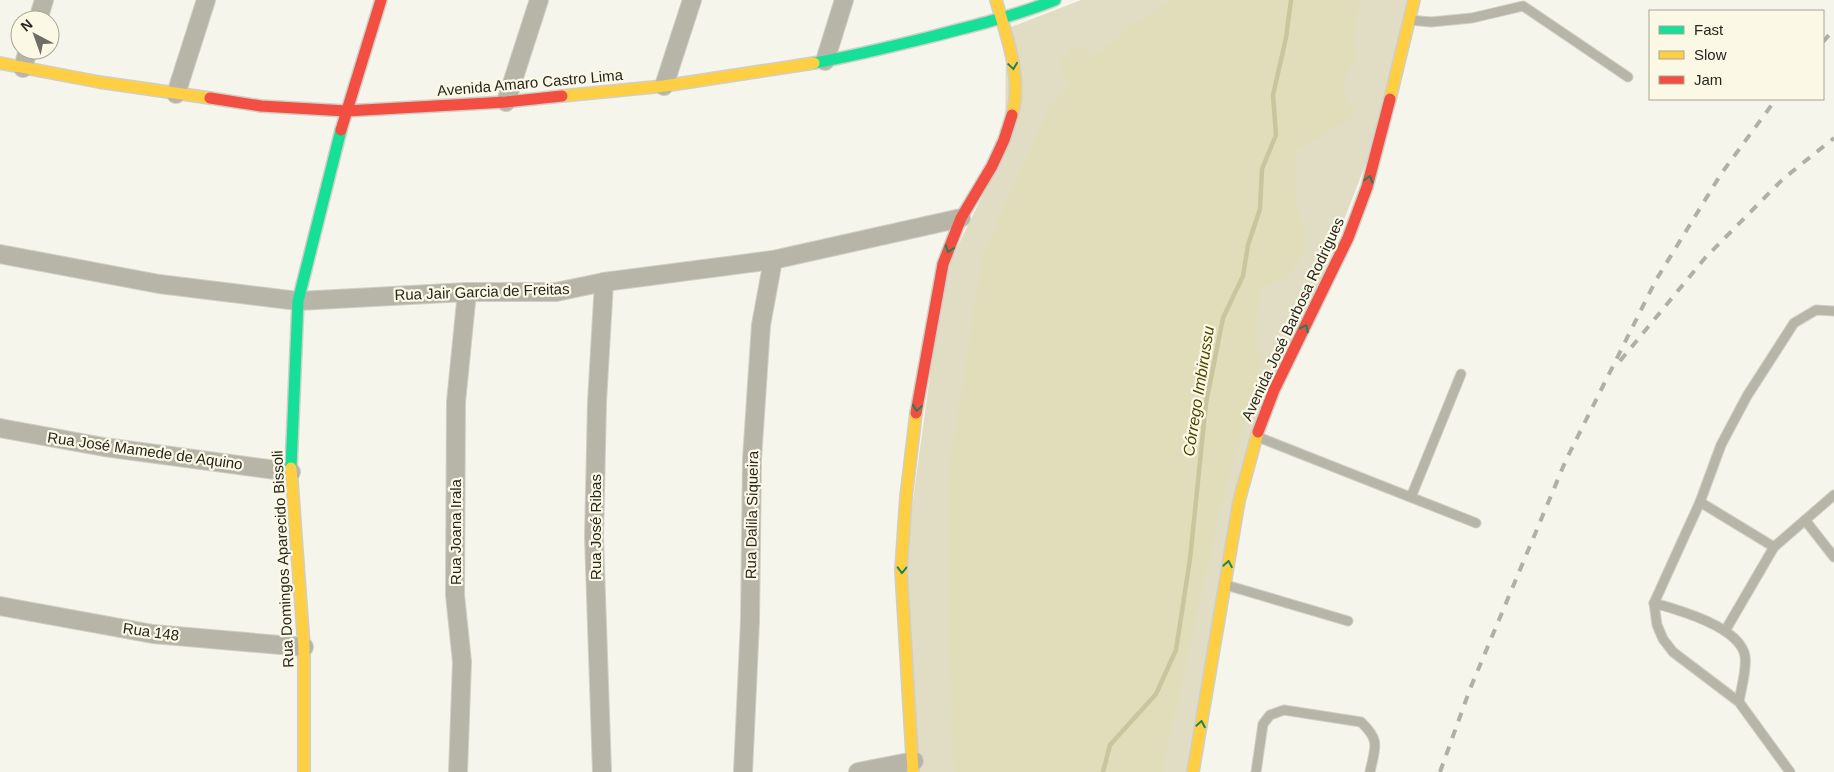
<svg xmlns="http://www.w3.org/2000/svg" width="1834" height="772" viewBox="0 0 1834 772" font-family="Arial,sans-serif">
	<rect width="100%" height="100%" fill="#f6f5eb"/>
	<polygon fill="#e0ddc4" points="1081,0 1417,0 1393,94 1256,446 1195,772 914,772 902,580 944,274 1005,150 1006,29"/>
	<path fill="#e1ddbb" d="M1171,0H1361L1353,37L1357,56C1345,78 1336,87 1354,109L1348,121L1298,149L1295,171L1297,208L1304,231V256L1286,278L1259,289L1256,347L1264,355L1223,499L1162,772H954L949,638L950,461L983,254L1049,107L1068,88L1060,62L1069,50L1082,46L1092,57L1110,44L1130,25Z"/>
	<g fill="none" stroke-linecap="round" stroke-linejoin="round">
		<polyline stroke="#cac59d" stroke-width="4.5" points="1103,772 1110,745 1156,694 1176,650 1190,559 1206,403 1223,318 1243,276 1248,245 1260,209 1262,169 1276,135 1273,95 1286,38 1291,0"/>
		<g stroke="#d0cfc7" stroke-width="11">
			<g id="lane">
				<polyline points="1410,20 1431,22 1472,18 1523,6 1628,77"/>
				<polyline points="1258,437 1476,523"/>
				<polyline points="1411,497 1461,374"/>
				<polyline points="1700,502 1774,547"/>
				<polyline points="1805,520 1834,557"/>
				<polyline points="1226,585 1348,621"/>
				<polyline points="1654,603 1700,502 1721,445 1747,396 1794,323 1816,310 1834,311"/>
				<polyline points="1725,631 1774,547 1834,495"/>
				<path d="M1739,702C1741,688 1747,670 1745,656C1740,627 1679,610 1654,603L1657,625L1663,639L1673,652L1739,702L1790,772"/>
				<path d="M1256,772L1263,724L1270,715L1284,710L1361,722C1381,741 1375,747 1370,772"/>
			</g>
		</g>
		<g stroke="#d0cfc7" stroke-width="20">
			<g id="street">
				<polyline points="38,20 44,0"/>
				<polyline points="825,61 844,0"/>
				<polyline points="23,68 28,50"/>
				<polyline points="664,86 692,0"/>
				<polyline points="176,94 206,0"/>
				<polyline points="506,102 539,0"/>
				<polyline points="0,254 159,284 298,301 467,292 556,292 604,282 773,260 961,218"/>
				<polyline points="0,428 104,447 291,472"/>
				<polyline points="0,606 153,634 304,647"/>
				<polyline points="458,772 462,662 455,595 456,402 467,292"/>
				<polyline points="602,772 594,537 597,402 604,282"/>
				<polyline points="743,772 750,621 752,459 761,325 773,260"/>
				<polyline points="858,772 914,761"/>
			</g>
		</g>
		<g stroke="#d0cfc7" stroke-width="14">
			<g id="fast">
				<path d="M814,63C854,56 894,46 934,36C975,25 1015,16 1055,0"/>
				<polyline points="291,468 298,301 341,130"/>
			</g>
		</g>
		<g stroke="#d0cfc7" stroke-width="14">
			<g id="slow">
				<path d="M996,0C1006,35 1023,78 1012,115"/>
				<polyline points="0,63 99,82 210,98"/>
				<polyline points="562,96 664,86 814,63"/>
				<polyline points="1390,99 1414,0"/>
				<polyline points="291,468 304,647 304,772"/>
				<polyline points="913,772 901,570 906,497 916,413"/>
				<polyline points="1193,772 1239,501 1258,432"/>
			</g>
		</g>
		<g stroke="#d0cfc7" stroke-width="14">
			<g id="jam">
				<polyline points="210,98 261,106 346,111 506,102 562,96"/>
				<polyline points="341,130 381,0"/>
				<polyline points="916,413 943,264 961,218 992,166 1004,140 1012,115"/>
				<polyline points="1258,432 1274,390 1348,238 1367,187 1390,99"/>
			</g>
		</g>
		<use href="#lane" stroke="#b6b5a8" stroke-width="9"/>
		<use href="#street" stroke="#b6b5a8" stroke-width="18"/>
		<use href="#fast" stroke="#16e098" stroke-width="11"/>
		<use href="#slow" stroke="#ffcf43" stroke-width="11"/>
		<use href="#jam" stroke="#f24e42" stroke-width="11"/>
		<g stroke="#b1b0a5" stroke-width="4" stroke-dasharray="9 9" stroke-linecap="butt">
			<polyline points="1823,42 1834,29"/>
			<polyline points="1620,361 1705,258 1783,179 1834,138"/>
			<polyline points="1440,772 1470,689 1566,460 1656,280 1721,174 1776,99"/>
		</g>
	</g>
	<defs><path id="oneway-chevron" d="M-2-3.5L2.5 0L-2 3.5" fill="none" stroke-width="1.6" stroke-linecap="round" stroke-linejoin="round" transform="scale(1.25)"/></defs>
	<g stroke="#1e835c">
		<use href="#oneway-chevron" transform="translate(1013 66) rotate(82)"/>
		<use href="#oneway-chevron" transform="translate(1369 179) rotate(-74)"/>
		<use href="#oneway-chevron" transform="translate(949 249) rotate(110)"/>
		<use href="#oneway-chevron" transform="translate(1305 328) rotate(-63)"/>
		<use href="#oneway-chevron" transform="translate(917 408) rotate(98)"/>
		<use href="#oneway-chevron" transform="translate(1228 564) rotate(-80)"/>
		<use href="#oneway-chevron" transform="translate(902 570) rotate(91)"/>
		<use href="#oneway-chevron" transform="translate(1201 724) rotate(-80)"/>
	</g>
	<g text-anchor="middle" stroke-width="4.5" stroke-linejoin="round" paint-order="stroke">
		<g font-size="15" fill="#26261f" stroke="#fbf9e6">
			<text transform="translate(530 83) rotate(-5)" y="5">Avenida Amaro Castro Lima</text>
			<text transform="translate(482 292) rotate(-2)" y="5">Rua Jair Garcia de Freitas</text>
			<text transform="translate(1293 319) rotate(-65)" y="5">Avenida José Barbosa Rodrigues</text>
			<text transform="translate(145 451) rotate(8)" y="5">Rua José Mamede de Aquino</text>
			<text transform="translate(752 515) rotate(-89)" y="5">Rua Dalila Siqueira</text>
			<text transform="translate(596 527) rotate(-90)" y="5">Rua José Ribas</text>
			<text transform="translate(456 532) rotate(-90)" y="5">Rua Joana Irala</text>
			<text transform="translate(283 559) rotate(-93)" y="5">Rua Domingos Aparecido Bissoli</text>
			<text transform="translate(151 632) rotate(8)" y="5">Rua 148</text>
		</g>
		<g font-size="16" font-style="italic" fill="#4d4400" stroke="#fbf9e6">
			<text transform="translate(1198 391) rotate(-81)" y="6">Córrego Imbirussu</text>
		</g>
	</g>
	<rect x="1649" y="10" width="175" height="90" fill="#fbf9e6" stroke="#a6a596"/>
	<rect x="1659" y="26" width="25" height="8" fill="#16e098" stroke="#a6a596"/>
	<text x="1694" y="35" font-size="15" fill="#26261f">Fast</text>
	<rect x="1659" y="51" width="25" height="8" fill="#ffcf43" stroke="#a6a596"/>
	<text x="1694" y="60" font-size="15" fill="#26261f">Slow</text>
	<rect x="1659" y="76" width="25" height="8" fill="#f24e42" stroke="#a6a596"/>
	<text x="1694" y="85" font-size="15" fill="#26261f">Jam</text>
	<g transform="translate(35 35) rotate(319)"><circle r="24" fill="#fbf9e6" stroke="#a6a596"/>
	<path d="M0-4L9 19L0 12L-9 19Z" fill="#6f6e66"/>
	<text y="-8" font-size="14" font-weight="bold" text-anchor="middle" fill="#26261f">N</text>
	</g>
</svg>
